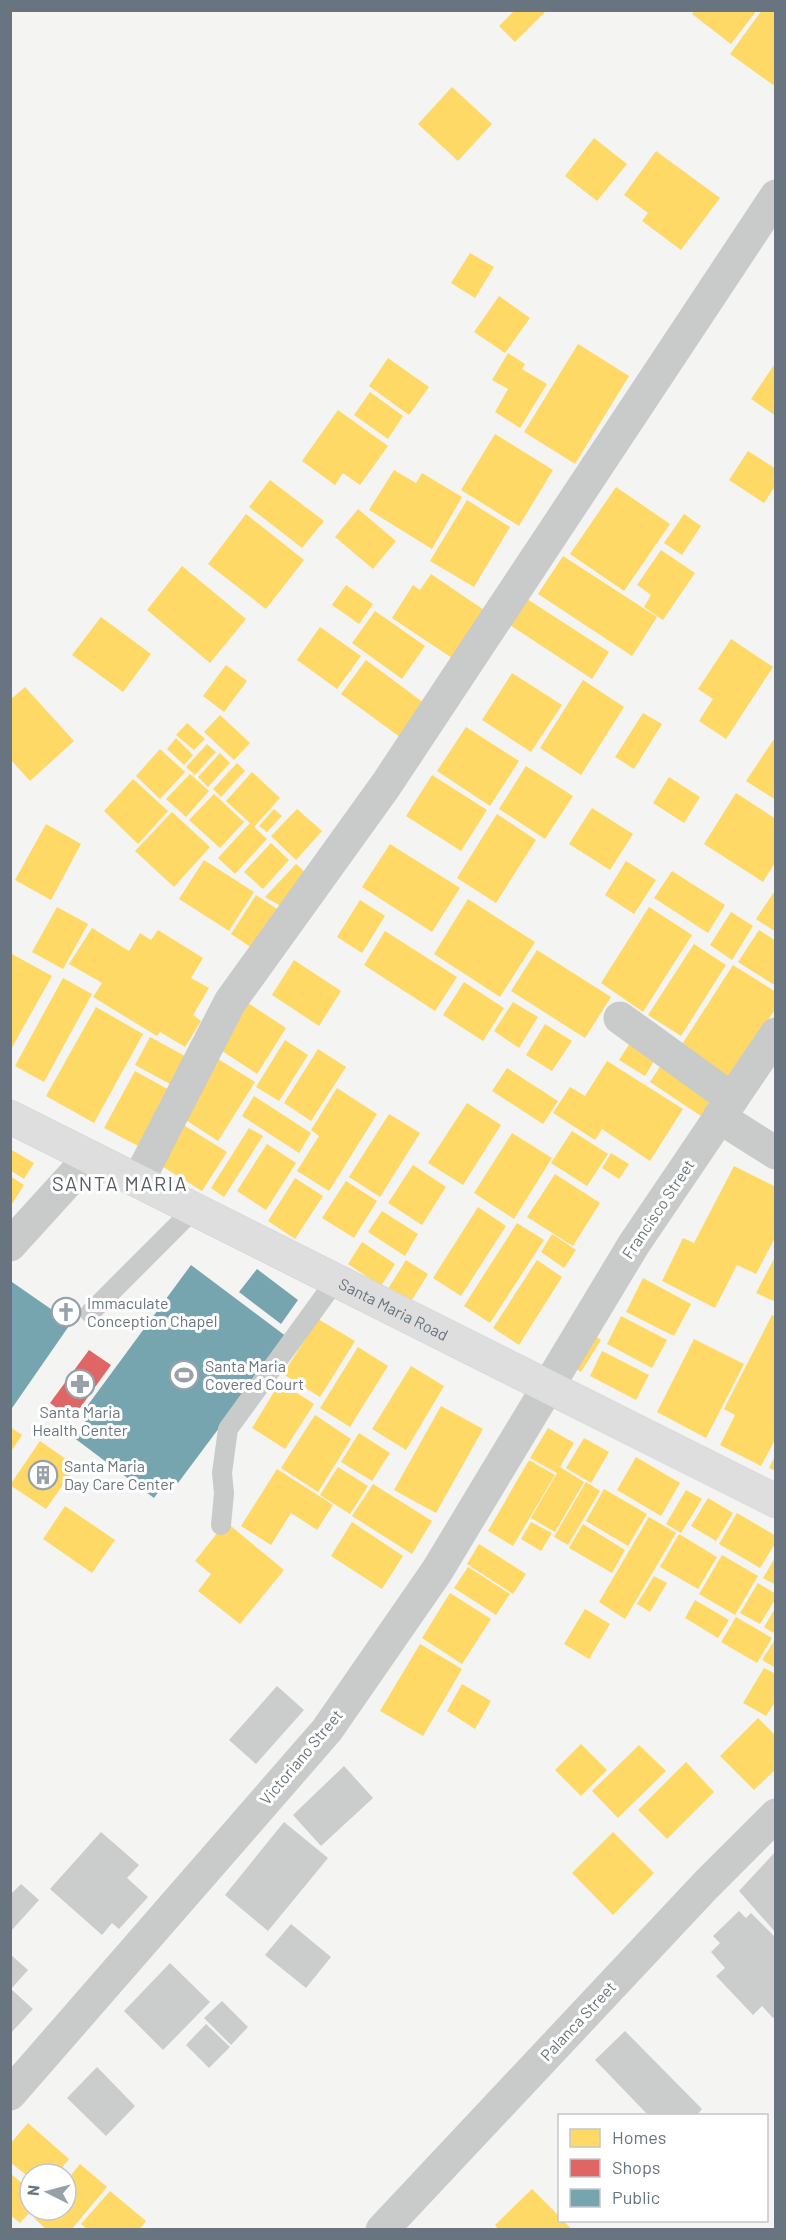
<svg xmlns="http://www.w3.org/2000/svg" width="786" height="2240" viewBox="0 0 786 2240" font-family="Barlow,sans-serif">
	<rect width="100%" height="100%" fill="#f4f4f3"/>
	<g fill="#ffd966">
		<polygon points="515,10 547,10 515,42 499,26"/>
		<polygon points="695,10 757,10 731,44 692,14"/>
		<polygon points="762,10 776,10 776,87 730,54"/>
		<polygon points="452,87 492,124 458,161 418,124"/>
		<polygon points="594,138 627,164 597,201 565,176"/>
		<polygon points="656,151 720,198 681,250 642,221 648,213 624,195"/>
		<polygon points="470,253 494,267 475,298 451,283"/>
		<polygon points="499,296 530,318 505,353 474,332"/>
		<polygon points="578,344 629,376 575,464 524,432"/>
		<polygon points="508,353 525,364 522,369 547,384 520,428 495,412 508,389 492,380"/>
		<polygon points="388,358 429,387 409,415 369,386"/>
		<polygon points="776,362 776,416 751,399"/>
		<polygon points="370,392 403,416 388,439 354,415"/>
		<polygon points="338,410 388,446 360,485 343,473 335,485 302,461"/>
		<polygon points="495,434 553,470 519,526 461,490"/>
		<polygon points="748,451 776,469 776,485 764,503 729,480"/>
		<polygon points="394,470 416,483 422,473 462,497 432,549 369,510"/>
		<polygon points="270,480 324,521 302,548 249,507"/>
		<polygon points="616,487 670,524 624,591 570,554"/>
		<polygon points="467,500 510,527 474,587 430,561"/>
		<polygon points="358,509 396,541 373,569 335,537"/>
		<polygon points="246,514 304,560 266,609 208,564"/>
		<polygon points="684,514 701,526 682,555 664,543"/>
		<polygon points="661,550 695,573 663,620 644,607 651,595 637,585"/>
		<polygon points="563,556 657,617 632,656 538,594"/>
		<polygon points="182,566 246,619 210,663 147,610"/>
		<polygon points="431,574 487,612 455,660 392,618 413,585 420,590"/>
		<polygon points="346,585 373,604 359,624 332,605"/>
		<polygon points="524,597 609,652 592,679 507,623"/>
		<polygon points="375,611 425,646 402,679 352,643"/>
		<polygon points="101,617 151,654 123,692 72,655"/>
		<polygon points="320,627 361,656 337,689 297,660"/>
		<polygon points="731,639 773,667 726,739 699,721 713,699 698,689"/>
		<polygon points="366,660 428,706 404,740 341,694"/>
		<polygon points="226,665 247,681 224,712 203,696"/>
		<polygon points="512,673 562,705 531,752 482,720"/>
		<polygon points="583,680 624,707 581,775 540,748"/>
		<polygon points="25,687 74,741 30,781 10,759 10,700"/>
		<polygon points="643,713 662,724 634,769 615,757"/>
		<polygon points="220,715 250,743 234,760 204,732"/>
		<polygon points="187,723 205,739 194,750 176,735"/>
		<polygon points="466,727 519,761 490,806 437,771"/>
		<polygon points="776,736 776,800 746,781"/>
		<polygon points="176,738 193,755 184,765 167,749"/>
		<polygon points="207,744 216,752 195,775 186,767"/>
		<polygon points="160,749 185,772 160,799 136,776"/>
		<polygon points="220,753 230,763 208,787 198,777"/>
		<polygon points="237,763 245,771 221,797 213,789"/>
		<polygon points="526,766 573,796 545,839 499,809"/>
		<polygon points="252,772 280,798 254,827 267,839 235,874 218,858 250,823 226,801"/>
		<polygon points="190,774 209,791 186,817 166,799"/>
		<polygon points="432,775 487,810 461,851 406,816"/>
		<polygon points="669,777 700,797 684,823 653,803"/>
		<polygon points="133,779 168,811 138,844 104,811"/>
		<polygon points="736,793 776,819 776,861 763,882 704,844"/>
		<polygon points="214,794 244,822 220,848 189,820"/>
		<polygon points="592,808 633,834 610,870 569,844"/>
		<polygon points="274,809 282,816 267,832 259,826"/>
		<polygon points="297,809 322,831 296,860 271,836"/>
		<polygon points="172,812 210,847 174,887 135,851"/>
		<polygon points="497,814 536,840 496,903 457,878"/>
		<polygon points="46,824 81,844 51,900 15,880"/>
		<polygon points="271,843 289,860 263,889 244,872"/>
		<polygon points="390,844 460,888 432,932 362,887"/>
		<polygon points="204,860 254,892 229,931 179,899"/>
		<polygon points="626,861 656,880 634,914 605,895"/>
		<polygon points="296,864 315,881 291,912 265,897"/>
		<polygon points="672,871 725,905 708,933 654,898"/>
		<polygon points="776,889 776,932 756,919"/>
		<polygon points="256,895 288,916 263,955 231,934"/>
		<polygon points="468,899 535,942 500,997 434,954"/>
		<polygon points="360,900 385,916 362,953 337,937"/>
		<polygon points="57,907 88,924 63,969 32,952"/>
		<polygon points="649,907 692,935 643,1012 601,983"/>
		<polygon points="731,912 753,926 732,960 710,945"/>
		<polygon points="92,928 129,951 140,933 151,940 158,930 203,958 191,978 209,988 193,1015 201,1021 185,1047 160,1032 157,1036 93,997 102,983 69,964"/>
		<polygon points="759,930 776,941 776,986 738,962"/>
		<polygon points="385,931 457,977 435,1011 364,965"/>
		<polygon points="694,944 726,965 681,1036 648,1015"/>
		<polygon points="537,950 611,997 585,1038 511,991"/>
		<polygon points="10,953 52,976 10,1051"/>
		<polygon points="294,960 341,991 319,1026 272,995"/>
		<polygon points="733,965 776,992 776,1008 727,1084 677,1052"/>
		<polygon points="63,978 92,994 44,1082 15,1066"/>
		<polygon points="464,982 504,1008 483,1041 443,1015"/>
		<polygon points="513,1002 538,1017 519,1048 494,1031"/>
		<polygon points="248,1003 286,1028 257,1074 219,1049"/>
		<polygon points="96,1007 143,1034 94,1123 46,1096"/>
		<polygon points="545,1024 572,1041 552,1071 526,1055"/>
		<polygon points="150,1037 185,1056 170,1084 135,1065"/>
		<polygon points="285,1040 308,1055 279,1101 256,1087"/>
		<polygon points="632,1040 657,1056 645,1076 619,1060"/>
		<polygon points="318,1049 346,1067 311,1121 284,1103"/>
		<polygon points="215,1057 255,1082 218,1141 178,1115"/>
		<polygon points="607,1061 683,1109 650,1161 602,1129 595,1140 553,1113 570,1087 585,1096"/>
		<polygon points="663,1062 715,1095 701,1116 650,1082"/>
		<polygon points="507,1068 558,1101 543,1124 492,1091"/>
		<polygon points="135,1071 171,1091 140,1147 104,1128"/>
		<polygon points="337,1088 377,1114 329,1191 297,1171 319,1136 311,1130"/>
		<polygon points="254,1096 311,1133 299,1153 242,1116"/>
		<polygon points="467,1103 501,1125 463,1185 428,1163"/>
		<polygon points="389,1114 420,1133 380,1197 349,1177"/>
		<polygon points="174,1119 227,1152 202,1191 152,1160"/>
		<polygon points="249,1128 263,1136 224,1197 211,1188"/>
		<polygon points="572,1131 608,1154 587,1186 551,1163"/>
		<polygon points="512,1133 552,1158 514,1219 474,1193"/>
		<polygon points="267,1144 296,1163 266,1210 237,1191"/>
		<polygon points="10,1149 34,1163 24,1179 10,1170"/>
		<polygon points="611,1153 629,1164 619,1179 602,1168"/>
		<polygon points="413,1165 446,1187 422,1225 388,1203"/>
		<polygon points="734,1166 776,1187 776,1236 756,1274 737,1265 715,1308 662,1281 683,1238 694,1243"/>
		<polygon points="555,1174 600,1203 573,1246 527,1217"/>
		<polygon points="10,1176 24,1185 10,1207"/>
		<polygon points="295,1178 323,1196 295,1239 268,1221"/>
		<polygon points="346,1181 377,1201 354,1238 322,1218"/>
		<polygon points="478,1207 506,1226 461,1296 433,1278"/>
		<polygon points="382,1211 418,1234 405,1256 368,1232"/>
		<polygon points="517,1223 544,1240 490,1323 464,1306"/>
		<polygon points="552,1234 576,1250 564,1268 541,1252"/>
		<polygon points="362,1242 395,1264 381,1286 348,1264"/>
		<polygon points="776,1255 776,1302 756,1293"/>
		<polygon points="406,1260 428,1274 410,1303 388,1289"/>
		<polygon points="537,1260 562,1277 519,1345 493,1328"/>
		<polygon points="643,1278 691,1304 674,1336 626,1312"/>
		<polygon points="772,1315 776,1317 776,1438 761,1466 720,1445 735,1415 724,1409"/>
		<polygon points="621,1316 667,1340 652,1368 607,1344"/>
		<polygon points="318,1319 355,1341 320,1397 283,1374"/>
		<polygon points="586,1330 601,1340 581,1372 565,1362"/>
		<polygon points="694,1339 744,1364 706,1438 657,1412"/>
		<polygon points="358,1347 388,1366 350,1427 320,1408"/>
		<polygon points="602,1351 649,1375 636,1400 590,1376"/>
		<polygon points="411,1366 444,1386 406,1450 372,1429"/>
		<polygon points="280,1382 314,1404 285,1449 252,1428"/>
		<polygon points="441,1406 483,1429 436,1513 394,1490"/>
		<polygon points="315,1415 351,1439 318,1492 281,1468"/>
		<polygon points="10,1427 22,1435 10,1453"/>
		<polygon points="548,1428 574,1443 560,1467 584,1482 555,1532 531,1518 557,1473 530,1458"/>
		<polygon points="359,1433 390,1453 372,1481 341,1462"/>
		<polygon points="584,1438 609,1452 591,1483 566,1468"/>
		<polygon points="40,1441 76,1466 46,1509 10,1485"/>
		<polygon points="776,1454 776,1471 769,1468"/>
		<polygon points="636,1457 680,1483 661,1516 617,1490"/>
		<polygon points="529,1460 555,1475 513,1546 488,1531"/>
		<polygon points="338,1467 368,1486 350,1514 320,1495"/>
		<polygon points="277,1469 333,1505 317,1530 291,1513 271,1545 241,1526"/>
		<polygon points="586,1482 600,1491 568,1545 554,1537"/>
		<polygon points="373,1484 432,1521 412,1554 352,1516"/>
		<polygon points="604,1489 647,1514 628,1546 586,1521"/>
		<polygon points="686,1490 702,1499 681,1533 666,1524"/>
		<polygon points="708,1498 733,1513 716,1541 691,1526"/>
		<polygon points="65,1506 115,1540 92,1573 43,1539"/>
		<polygon points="737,1513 776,1536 776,1542 760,1568 719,1544"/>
		<polygon points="649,1517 676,1533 625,1619 599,1602"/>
		<polygon points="226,1522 284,1570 240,1624 198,1591 211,1574 195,1561"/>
		<polygon points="352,1522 403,1556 382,1589 331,1556"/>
		<polygon points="531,1522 552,1533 541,1551 521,1539"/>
		<polygon points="583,1524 625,1550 612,1573 569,1548"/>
		<polygon points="679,1534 717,1557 698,1589 660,1567"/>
		<polygon points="479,1544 526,1574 513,1594 467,1564"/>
		<polygon points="722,1555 758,1576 735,1615 699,1594"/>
		<polygon points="776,1556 776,1585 763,1578"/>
		<polygon points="468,1567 510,1594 496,1615 454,1588"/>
		<polygon points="654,1576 667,1583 650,1612 637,1604"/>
		<polygon points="758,1583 776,1594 776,1598 760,1624 740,1613"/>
		<polygon points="450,1593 491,1619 462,1664 422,1638"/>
		<polygon points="695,1600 729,1620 718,1638 685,1618"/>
		<polygon points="776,1607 776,1629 773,1633 764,1627"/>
		<polygon points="585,1609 610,1624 589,1659 564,1644"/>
		<polygon points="736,1617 772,1638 757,1663 721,1642"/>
		<polygon points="776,1638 776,1668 762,1660"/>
		<polygon points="420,1644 462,1669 423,1736 380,1711"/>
		<polygon points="764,1668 776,1674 776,1701 766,1716 743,1703"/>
		<polygon points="462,1684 491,1701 475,1729 447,1711"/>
		<polygon points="758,1718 776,1736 776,1769 754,1790 720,1756"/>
		<polygon points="581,1744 607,1770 581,1796 555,1770"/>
		<polygon points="639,1745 666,1771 618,1818 592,1791"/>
		<polygon points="686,1762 714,1792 667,1839 638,1810"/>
		<polygon points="613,1832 654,1873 613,1915 572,1873"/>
		<polygon points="28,2123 69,2159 57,2174 30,2174 30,2178 10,2162 10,2144"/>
		<polygon points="80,2164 107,2187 71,2230 47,2230 34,2218 41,2210 66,2210 66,2181"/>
		<polygon points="10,2173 30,2190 30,2210 32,2210 20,2223 10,2215"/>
		<polygon points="532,2189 560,2217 560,2220 563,2220 572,2230 499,2230 495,2225"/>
		<polygon points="110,2191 146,2221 139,2230 88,2230 81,2224"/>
	</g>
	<polygon fill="#e06666" points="89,1350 111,1365 72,1419 50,1403"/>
	<g fill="#76a5af">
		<polygon points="191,1265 287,1337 178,1483 169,1477 154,1498 73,1437 88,1418 82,1413"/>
		<polygon points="257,1269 298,1300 281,1324 239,1292"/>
		<polygon points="12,1282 71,1323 10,1411 10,1284"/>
	</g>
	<g fill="#cbcccc">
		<polygon points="277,1686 304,1710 256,1764 229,1740"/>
		<polygon points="344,1766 373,1798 321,1846 293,1815"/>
		<polygon points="284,1822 328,1858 268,1931 225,1895"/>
		<polygon points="101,1832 139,1865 127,1878 148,1897 119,1929 112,1923 102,1935 50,1889"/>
		<polygon points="776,1851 776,1933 739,1891"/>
		<polygon points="21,1884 39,1900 10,1932 10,1895"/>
		<polygon points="739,1911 746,1918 751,1913 776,1938 776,2016 773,2018 762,2006 753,2015 716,1976 725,1968 711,1952 720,1943 713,1936"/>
		<polygon points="291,1924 331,1957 306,1988 265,1955"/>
		<polygon points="10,1954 28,1970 11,1989 33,2009 10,2034"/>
		<polygon points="170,1963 210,2002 163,2050 124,2011"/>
		<polygon points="222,2001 248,2027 231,2045 204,2018"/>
		<polygon points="206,2024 230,2047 209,2068 186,2045"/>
		<polygon points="625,2031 702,2109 696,2116 649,2116 595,2060"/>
		<polygon points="97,2067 135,2106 106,2136 67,2098"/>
	</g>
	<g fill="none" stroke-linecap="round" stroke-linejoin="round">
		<g stroke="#d1d2d2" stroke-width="34">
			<g id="secondary">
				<path id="s1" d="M10,1117L776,1501"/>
			</g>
		</g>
		<g stroke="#c9caca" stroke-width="20">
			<polyline points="90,1313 194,1209"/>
			<polyline points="221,1525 224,1493 222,1473 228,1429 336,1280"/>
		</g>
		<g stroke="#c9caca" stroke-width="33">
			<polyline points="620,1018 732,1099"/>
			<polyline points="719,1117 776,1153"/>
			<polyline points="138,1181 230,1002 386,785 776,196"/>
			<polyline points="10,1245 90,1157"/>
			<polyline points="10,2094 327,1730 437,1571 634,1244 776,1034"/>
			<polyline points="382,2230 706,1885 776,1815"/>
		</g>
		<use href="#secondary" stroke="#dededf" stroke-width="33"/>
	</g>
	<defs>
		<g id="church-ring" transform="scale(1.5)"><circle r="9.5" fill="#fff" stroke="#99a1a8" stroke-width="1.5"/><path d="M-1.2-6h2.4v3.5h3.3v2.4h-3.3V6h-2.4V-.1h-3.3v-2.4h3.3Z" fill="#99a1a8"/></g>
		<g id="stadium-ring" transform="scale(1.5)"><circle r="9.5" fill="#fff" stroke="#99a1a8" stroke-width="1.5"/><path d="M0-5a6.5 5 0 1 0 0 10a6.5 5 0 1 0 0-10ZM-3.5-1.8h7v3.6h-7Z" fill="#99a1a8"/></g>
		<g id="pharmacy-ring" transform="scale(1.5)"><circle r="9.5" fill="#fff" stroke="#99a1a8" stroke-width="1.5"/><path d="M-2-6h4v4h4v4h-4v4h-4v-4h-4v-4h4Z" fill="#99a1a8"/></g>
		<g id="building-ring" transform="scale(1.5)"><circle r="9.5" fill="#fff" stroke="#99a1a8" stroke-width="1.5"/><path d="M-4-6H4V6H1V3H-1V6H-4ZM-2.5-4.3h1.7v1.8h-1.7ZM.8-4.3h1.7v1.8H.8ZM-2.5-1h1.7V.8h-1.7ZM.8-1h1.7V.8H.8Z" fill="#99a1a8"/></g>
	</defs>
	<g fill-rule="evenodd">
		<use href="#church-ring" x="66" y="1312"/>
		<use href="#stadium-ring" x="184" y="1375"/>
		<use href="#pharmacy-ring" x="80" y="1384"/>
		<use href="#building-ring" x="43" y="1475"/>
	</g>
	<g text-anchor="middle" stroke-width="6" stroke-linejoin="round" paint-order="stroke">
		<g font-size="16" fill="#68747f" stroke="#fff">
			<text transform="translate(658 1209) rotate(-56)" y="6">Francisco Street</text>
			<text dy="6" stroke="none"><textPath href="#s1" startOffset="429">Santa Maria Road</textPath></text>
			<text transform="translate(301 1757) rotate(-50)" y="6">Victoriano Street</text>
			<text transform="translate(578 2021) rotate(-47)" y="6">Palanca Street</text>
		</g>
		<g font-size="16" fill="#68747f" stroke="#fff" text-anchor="start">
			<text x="87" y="1309">Immaculate<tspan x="87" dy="18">Conception Chapel</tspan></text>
			<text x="205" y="1372">Santa Maria<tspan x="205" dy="18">Covered Court</tspan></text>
			<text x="80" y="1418" text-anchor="middle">Santa Maria<tspan x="80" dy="18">Health Center</tspan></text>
			<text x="64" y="1472">Santa Maria<tspan x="64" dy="18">Day Care Center</tspan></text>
		</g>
		<g font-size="20" letter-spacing="1.5" fill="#555d65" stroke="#fff">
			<text x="120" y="1191">SANTA MARIA</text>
		</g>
	</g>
	<rect width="786" height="2240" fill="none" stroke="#68747f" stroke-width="24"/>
	<rect x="558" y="2114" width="210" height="108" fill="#ffffff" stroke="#c3c7cc" stroke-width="1.5"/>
	<rect x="570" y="2129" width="30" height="18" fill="#ffd966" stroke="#c3c7cc" stroke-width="1.5"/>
	<text x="612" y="2144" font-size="18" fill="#68747f">Homes</text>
	<rect x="570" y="2159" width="30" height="18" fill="#e06666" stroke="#c3c7cc" stroke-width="1.5"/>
	<text x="612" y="2174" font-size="18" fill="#68747f">Shops</text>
	<rect x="570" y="2189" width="30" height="18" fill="#76a5af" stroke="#c3c7cc" stroke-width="1.5"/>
	<text x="612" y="2204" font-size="18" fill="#68747f">Public</text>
	<g transform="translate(48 2192) rotate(276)"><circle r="28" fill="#ffffff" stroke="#c3c7cc" stroke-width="1.5"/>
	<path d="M0-4.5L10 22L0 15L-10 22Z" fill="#99a1a8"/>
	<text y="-9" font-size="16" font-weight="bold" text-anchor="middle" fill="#68747f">N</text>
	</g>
</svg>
